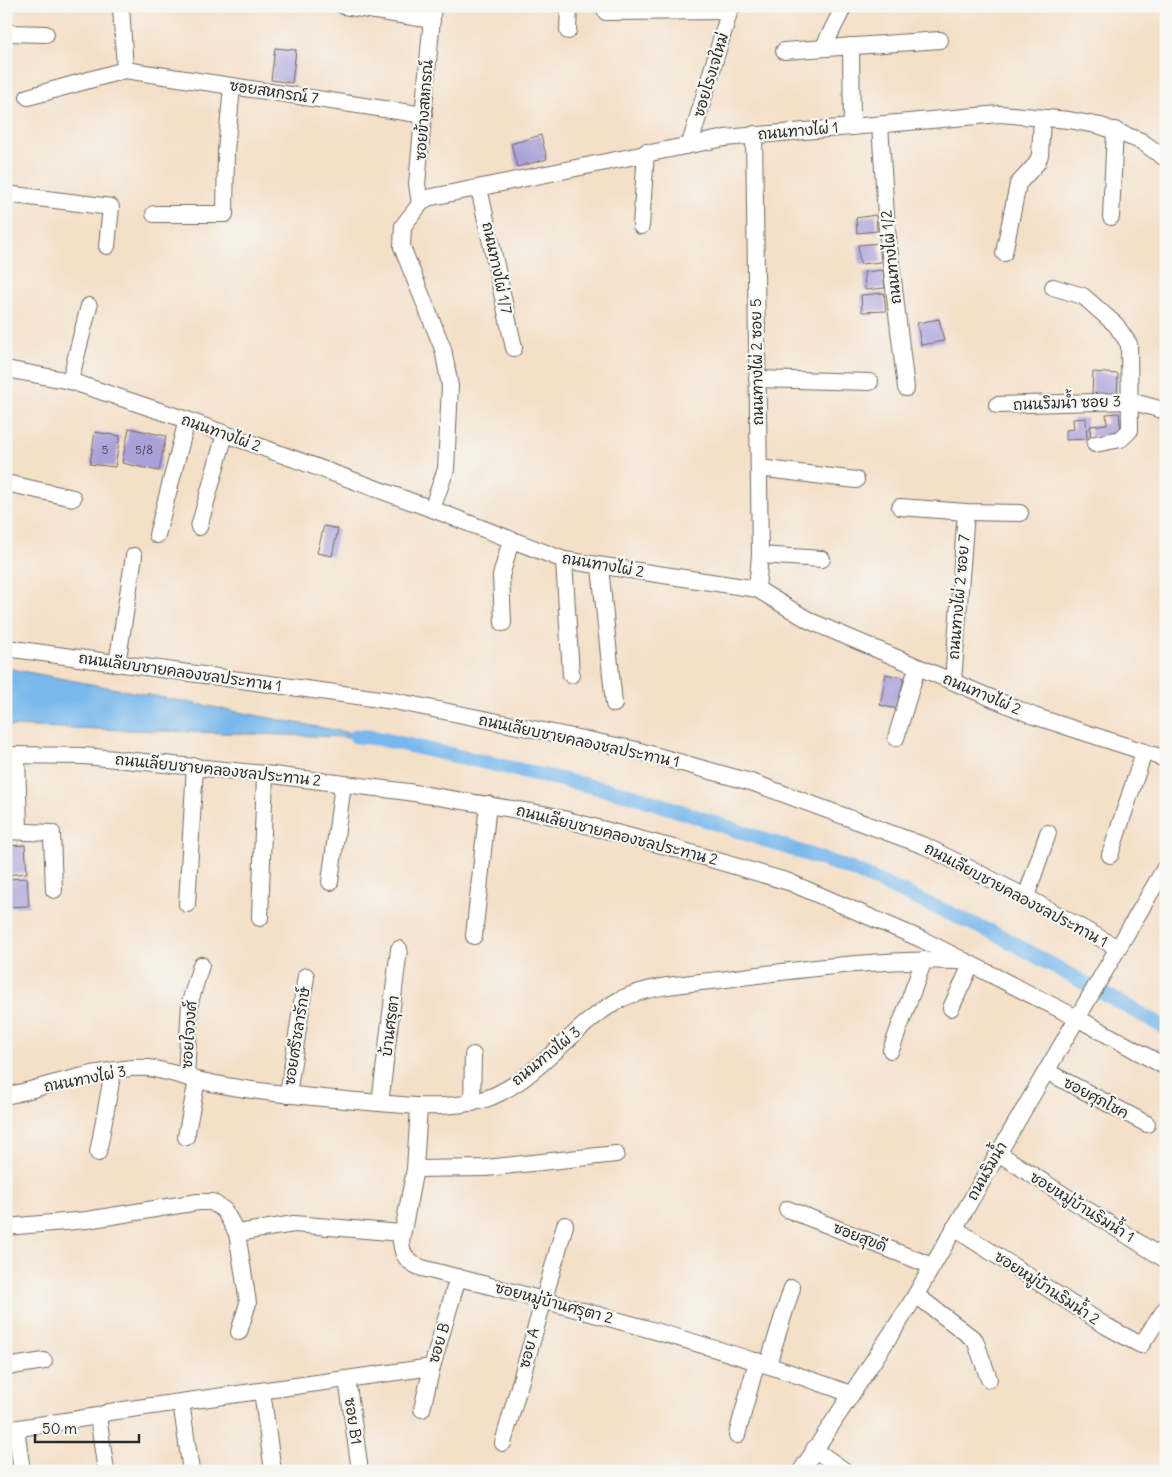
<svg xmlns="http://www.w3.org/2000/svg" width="1172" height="1477" viewBox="0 0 1172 1477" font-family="Delius,'Playpen Sans Thai',sans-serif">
	<rect width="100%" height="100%" fill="#f6f6f2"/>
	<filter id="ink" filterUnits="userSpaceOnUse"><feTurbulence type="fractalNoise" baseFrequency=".02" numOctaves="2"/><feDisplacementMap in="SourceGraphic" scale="10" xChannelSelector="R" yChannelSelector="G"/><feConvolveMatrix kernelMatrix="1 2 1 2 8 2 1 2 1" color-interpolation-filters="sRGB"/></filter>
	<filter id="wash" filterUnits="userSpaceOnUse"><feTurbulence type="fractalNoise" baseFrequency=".0096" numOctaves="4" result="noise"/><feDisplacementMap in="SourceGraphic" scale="20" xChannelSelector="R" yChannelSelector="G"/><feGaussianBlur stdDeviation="1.12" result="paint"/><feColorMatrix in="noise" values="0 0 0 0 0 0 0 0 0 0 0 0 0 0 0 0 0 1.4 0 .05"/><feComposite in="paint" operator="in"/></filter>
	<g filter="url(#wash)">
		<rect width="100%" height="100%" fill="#f4dfc7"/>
		<polygon fill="#78b8ec" stroke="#52728c" points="6,668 376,738 6,726"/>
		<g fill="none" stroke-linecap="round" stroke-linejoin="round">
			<polyline stroke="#78b8ec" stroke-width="15" points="356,736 376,738 635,796 851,869 1000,936 1166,1028"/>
		</g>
		<g id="blocks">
			<g fill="#aba1d9">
				<polygon points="275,48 296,50 292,83 271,80"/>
				<polygon points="541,135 547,159 517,167 511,144"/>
				<polygon points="876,215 877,231 857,233 856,218"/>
				<polygon points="879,243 881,262 860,264 858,245"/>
				<polygon points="883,270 885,288 865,290 864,272"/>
				<polygon points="884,293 886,311 862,312 861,295"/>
				<polygon points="939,319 944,341 921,345 917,323"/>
				<polygon points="1093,372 1118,374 1117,396 1092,394"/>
				<polygon points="1119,413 1121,434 1091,437 1090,426 1107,424 1106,414"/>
				<polygon points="1086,418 1087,439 1066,440 1066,430 1074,429 1073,419"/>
				<polygon points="129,428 166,436 159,471 122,463"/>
				<polygon points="95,432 120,436 115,467 90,464"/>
				<polygon points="324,526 338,529 332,556 317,553"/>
				<polygon points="886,674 904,678 897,709 880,705"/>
				<polygon points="25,845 27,873 6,875 6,846"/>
				<polygon points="27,878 29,906 6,907 6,879"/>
			</g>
		</g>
	</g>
	<g filter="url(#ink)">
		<use href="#blocks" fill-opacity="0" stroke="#716a62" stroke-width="1"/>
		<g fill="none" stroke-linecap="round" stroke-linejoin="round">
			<g stroke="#716a62" stroke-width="18">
				<g id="minor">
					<polyline points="121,6 125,70"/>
					<polyline points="344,6 432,20"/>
					<polyline points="433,6 417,184 420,204 427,198 725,138 1000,114 1069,120 1101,126 1141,141 1166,159"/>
					<polyline points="606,12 730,11"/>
					<polyline points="568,31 569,6"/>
					<polyline points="6,33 46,34"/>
					<polyline points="851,46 852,127"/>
					<polyline points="823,48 843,8"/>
					<polyline points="784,51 940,40"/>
					<polyline points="28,97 125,70 424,115"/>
					<polyline points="880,125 887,230 906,388"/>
					<polyline points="754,134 760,555 757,589"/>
					<polyline points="690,144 731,6"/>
					<polyline points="479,188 514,348"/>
					<polyline points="6,194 111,207 107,246"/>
					<polyline points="420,204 403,226 402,247 443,349 450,386 446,469 432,509"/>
					<polyline points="154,214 225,214 226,151 232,86"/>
					<polyline points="1111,217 1115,130"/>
					<polyline points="641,226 646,152"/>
					<polyline points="1004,253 1018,184 1037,163 1040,155 1042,118"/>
					<polyline points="1053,287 1083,296 1116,325 1129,344 1130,430 1121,439 1095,444"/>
					<polyline points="6,369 70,381 187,420 432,509 564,560 757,589 810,621 1003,703 1034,716 1166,759"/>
					<polyline points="757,379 870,382"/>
					<polyline points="70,381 89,306"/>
					<polyline points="997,405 1130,401 1166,411"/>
					<polyline points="759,468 856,480"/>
					<polyline points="6,483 73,498"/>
					<polyline points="900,507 966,512 1020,513"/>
					<polyline points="199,527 225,434"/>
					<polyline points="157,535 187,420"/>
					<polyline points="760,555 822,559"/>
					<polyline points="564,560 571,675"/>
					<polyline points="600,567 614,704"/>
					<polyline points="503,623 501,576 511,540"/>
					<polyline points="6,648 394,701 632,749 754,783 925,846 1026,897 1118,948"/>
					<polyline points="117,664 134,556"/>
					<polyline points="953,681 966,512"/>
					<polyline points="896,738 917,668"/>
					<polyline points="6,755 85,756 265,774 408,792 548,815 677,849 789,882 923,940 1077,1018 1166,1067"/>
					<polyline points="17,755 19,830"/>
					<polyline points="6,831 52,833 54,890"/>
					<polyline points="1110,855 1144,752"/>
					<polyline points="330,882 343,784"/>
					<polyline points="1026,897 1048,833"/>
					<polyline points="187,904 195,766"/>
					<polyline points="260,918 265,774"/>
					<polyline points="474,936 488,804"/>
					<polyline points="951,1008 971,965"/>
					<polyline points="891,1050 924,960"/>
					<polyline points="1046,1071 1147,1124"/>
					<polyline points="186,1077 190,1002 201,965"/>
					<polyline points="288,1095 306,976"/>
					<path d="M6,1096C45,1087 111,1065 148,1068C164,1070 181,1076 197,1080C249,1092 303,1096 356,1101C394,1104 432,1110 470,1103C530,1093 569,1026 621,999C650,985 688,984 719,980C798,970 878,958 958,961"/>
					<polyline points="380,1103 399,949"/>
					<polyline points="472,1103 473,1055"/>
					<path d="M419,1107L415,1169L401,1241C402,1256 408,1263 422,1268C566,1306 711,1343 851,1394"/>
					<polyline points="186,1137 197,1080"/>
					<polyline points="98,1153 113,1071"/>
					<polyline points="998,1153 1166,1260"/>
					<polyline points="415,1169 486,1168 616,1154"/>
					<polyline points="787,1209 932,1266"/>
					<polyline points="6,1227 87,1220 198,1202 212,1202 224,1210 237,1233 248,1303 239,1332"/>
					<polyline points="954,1228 1106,1326 1141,1345 1166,1308"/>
					<polyline points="237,1233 294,1224 401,1233"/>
					<polyline points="916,1295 975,1340 989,1379"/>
					<polyline points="768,1364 792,1288"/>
					<polyline points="6,1367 44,1361"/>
					<polyline points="347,1379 359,1463"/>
					<polyline points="262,1391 273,1471"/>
					<polyline points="181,1402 191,1471"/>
					<polyline points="422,1409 432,1367 458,1277"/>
					<polyline points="98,1416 106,1471"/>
					<polyline points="16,1428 22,1471"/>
					<polyline points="6,1430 98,1416 109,1412 432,1367"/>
					<polyline points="737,1435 757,1361"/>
					<polyline points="503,1443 565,1225"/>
					<polyline points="814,1449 845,1471"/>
					<polyline points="801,1471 908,1308 1166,866"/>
				</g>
			</g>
			<use href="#minor" stroke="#fff" stroke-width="16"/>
		</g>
	</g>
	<g text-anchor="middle" stroke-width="4.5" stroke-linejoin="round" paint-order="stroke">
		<g font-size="12" fill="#4b4856">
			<text x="105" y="454">5</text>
			<text x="144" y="454">5/8</text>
		</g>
		<g font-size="15" fill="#2b2b2b" stroke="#f6f6f2">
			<text transform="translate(711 75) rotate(-73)" y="5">ซอยโรงเจใหม่</text>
			<text transform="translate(274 92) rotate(9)" y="5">ซอยสหกรณ์ 7</text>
			<text transform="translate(424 110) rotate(-86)" y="5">ซอยข้างสหกรณ์</text>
			<text transform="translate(798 131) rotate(-5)" y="5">ถนนทางไผ่ 1</text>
			<text transform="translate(891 257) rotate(-96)" y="5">ถนนทางไผ่ 1/2</text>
			<text transform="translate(497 268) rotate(78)" y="5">ถนนทางไผ่ 1/7</text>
			<text transform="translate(757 362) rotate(-91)" y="5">ถนนทางไผ่ 2 ซอย 5</text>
			<text transform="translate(1067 403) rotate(-2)" y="5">ถนนริมน้ำ ซอย 3</text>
			<text transform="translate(221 433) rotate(20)" y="5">ถนนทางไผ่ 2</text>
			<text transform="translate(603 565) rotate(10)" y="5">ถนนทางไผ่ 2</text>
			<text transform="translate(959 597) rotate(-85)" y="5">ถนนทางไผ่ 2 ซอย 7</text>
			<text transform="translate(180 672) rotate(8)" y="5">ถนนเลียบชายคลองชลประทาน 1</text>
			<text transform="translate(982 694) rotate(23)" y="5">ถนนทางไผ่ 2</text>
			<text transform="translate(579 741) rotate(12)" y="5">ถนนเลียบชายคลองชลประทาน 1</text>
			<text transform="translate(218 770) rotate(6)" y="5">ถนนเลียบชายคลองชลประทาน 2</text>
			<text transform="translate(617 835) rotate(14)" y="5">ถนนเลียบชายคลองชลประทาน 2</text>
			<text transform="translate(1016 895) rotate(28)" y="5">ถนนเลียบชายคลองชลประทาน 1</text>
			<text transform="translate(390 1026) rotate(-83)" y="5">บ้านศรุตา</text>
			<text transform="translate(189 1035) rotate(-86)" y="5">ซอยใจวงศ์</text>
			<text transform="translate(297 1036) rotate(-81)" y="5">ซอยศรีชลารักษ์</text>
			<text transform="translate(546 1056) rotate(-39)" y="5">ถนนทางไผ่ 3</text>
			<text transform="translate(85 1079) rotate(-11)" y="5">ถนนทางไผ่ 3</text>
			<text transform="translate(1096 1098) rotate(28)" y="5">ซอยศุภโชค</text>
			<text transform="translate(987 1171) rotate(-60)" y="5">ถนนริมน้ำ</text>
			<text transform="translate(1082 1207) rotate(32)" y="5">ซอยหมู่บ้านริมน้ำ 1</text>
			<text transform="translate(860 1237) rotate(21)" y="5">ซอยสุขดี</text>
			<text transform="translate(1047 1288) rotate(33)" y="5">ซอยหมู่บ้านริมน้ำ 2</text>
			<text transform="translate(554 1303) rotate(15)" y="5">ซอยหมู่บ้านศรุตา 2</text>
			<text transform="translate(439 1343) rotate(-73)" y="5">ซอย B</text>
			<text transform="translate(529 1348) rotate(-75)" y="5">ซอย A</text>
			<text transform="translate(353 1421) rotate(82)" y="5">ซอย B1</text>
		</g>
	</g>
	<rect width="1172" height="1477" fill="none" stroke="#f6f6f2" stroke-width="25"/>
	<path d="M35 1434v8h104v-8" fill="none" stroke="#2b2b2b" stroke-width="2.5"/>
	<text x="42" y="1434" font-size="15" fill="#2b2b2b" stroke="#f6f6f2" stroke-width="4" paint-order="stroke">50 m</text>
</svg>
